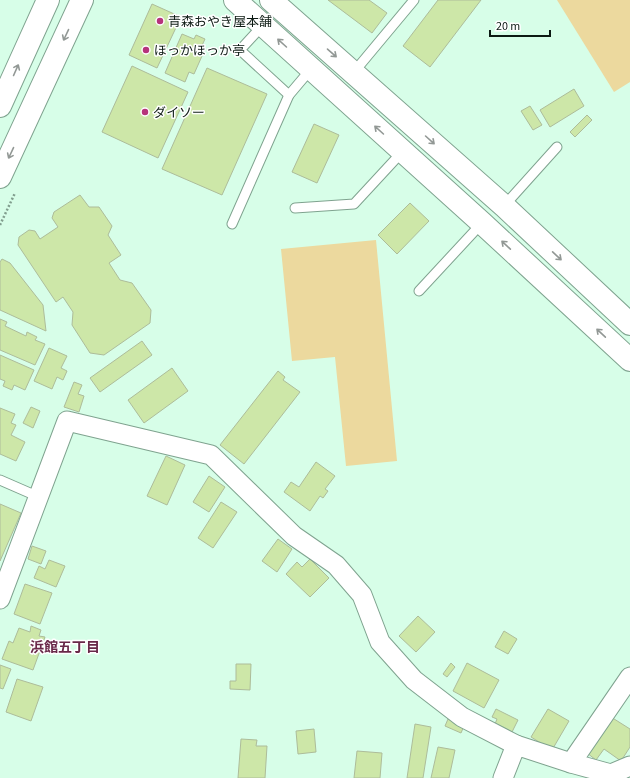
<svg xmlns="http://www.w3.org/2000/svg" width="630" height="778" viewBox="0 0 630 778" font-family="'Source Sans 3','Noto Sans JP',sans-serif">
	<rect width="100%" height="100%" fill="#d7fee8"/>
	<g fill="#ecd99e">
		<polygon points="557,0 630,0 630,82 614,92"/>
		<polygon points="376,240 397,461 346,466 335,357 292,361 281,249"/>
	</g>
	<g fill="#cde7a8" stroke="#adbc9a">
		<polygon points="328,0 369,0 387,13 372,33"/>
		<polygon points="438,0 481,0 430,67 403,46"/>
		<polygon points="152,4 181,17 157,68 129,55"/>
		<polygon points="182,34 194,39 196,35 205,39 198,54 202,56 194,74 189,72 185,82 165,73"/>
		<polygon points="132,66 188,92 158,158 102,132"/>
		<polygon points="207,68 267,94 222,195 162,169"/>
		<polygon points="574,89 584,106 550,127 540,110"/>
		<polygon points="530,106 542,125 533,130 521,111"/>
		<polygon points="587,115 592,120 575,137 570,132"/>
		<polygon points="314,124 339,135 317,183 292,172"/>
		<polygon points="80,195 89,207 99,207 112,226 108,235 121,255 109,263 120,280 132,283 151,310 150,323 104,355 90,353 72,325 73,312 63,297 56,302 18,245 19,237 29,230 35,231 40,239 58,227 52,218 54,212"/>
		<polygon points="410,203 429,221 397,254 378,235"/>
		<polygon points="2,259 10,263 43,305 46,331 0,310 0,262"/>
		<polygon points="0,319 7,322 5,326 26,336 27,332 37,337 35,340 45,344 35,365 0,350"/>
		<polygon points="142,341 152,355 100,392 90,378"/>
		<polygon points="49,348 67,356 61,368 67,371 63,380 57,377 52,389 34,381"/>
		<polygon points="0,355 34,370 25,390 14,385 12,390 3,386 5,381 0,379"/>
		<polygon points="172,368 188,391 144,423 128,400"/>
		<polygon points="278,371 285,377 283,380 300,392 244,464 220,445"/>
		<polygon points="74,382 82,385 78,394 84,396 79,412 64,407"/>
		<polygon points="31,407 40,411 33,428 23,423"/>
		<polygon points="0,408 15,414 11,423 16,425 11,435 25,442 16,461 0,454"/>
		<polygon points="166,456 185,465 167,505 147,496"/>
		<polygon points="316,462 335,476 325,489 328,491 323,498 320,496 310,511 284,492 291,482 299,487"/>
		<polygon points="209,476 225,487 209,512 193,502"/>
		<polygon points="221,502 237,512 213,548 198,538"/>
		<polygon points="0,504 21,513 0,561"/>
		<polygon points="278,539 292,549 277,572 262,561"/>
		<polygon points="32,546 46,551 41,564 28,559"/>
		<polygon points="310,559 329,578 310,597 286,574 297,562 302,567"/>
		<polygon points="49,560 65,566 56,587 34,578 39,566 45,569"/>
		<polygon points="25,584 52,593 40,624 14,614"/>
		<polygon points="418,616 435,632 416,652 399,636"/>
		<polygon points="31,626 41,630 39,636 45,637 33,670 2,659 9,641 13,643 19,628 30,632"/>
		<polygon points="504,631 517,639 508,654 495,647"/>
		<polygon points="451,663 455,667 447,677 443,674"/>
		<polygon points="467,663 499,680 484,708 453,691"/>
		<polygon points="236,664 251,664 250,690 230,689 230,681 236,681"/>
		<polygon points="0,665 11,669 3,689 0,688"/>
		<polygon points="17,679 43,687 31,721 6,712"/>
		<polygon points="496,709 518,720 512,732 495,724 497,719 492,717"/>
		<polygon points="548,709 569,721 552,750 531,737"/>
		<polygon points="611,717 630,729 630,747 621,761 604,749 596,760 587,753"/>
		<polygon points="448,719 464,726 461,733 445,726"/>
		<polygon points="415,724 431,727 423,778 407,778"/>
		<polygon points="314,729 316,752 298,754 296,731"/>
		<polygon points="241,739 257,740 256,746 267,746 265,778 238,778"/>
		<polygon points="438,747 455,750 449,778 431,778"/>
		<polygon points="357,751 382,753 380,778 354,778"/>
	</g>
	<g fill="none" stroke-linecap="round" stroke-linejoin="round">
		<g stroke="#7fa38f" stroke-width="11">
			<g id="lane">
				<polyline points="263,25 240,50 289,95"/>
				<polyline points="354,72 414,0"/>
				<polyline points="504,206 557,147"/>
				<polyline points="295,208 354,204 403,151"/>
				<polyline points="232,224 289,95 311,69"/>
				<polyline points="419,291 482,223"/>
				<polyline points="0,480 39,497"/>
			</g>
		</g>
		<g stroke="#7fa38f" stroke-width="21">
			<g id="street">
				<polyline points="0,599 67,421 211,455 294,536 336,565 362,595 380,642 414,680 462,717 516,745"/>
				<polyline points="571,763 630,677"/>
				<polyline points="611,774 630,766"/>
				<polyline points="503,778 516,745 571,763 611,774 617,778"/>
			</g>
		</g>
		<g stroke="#7fa38f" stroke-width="24">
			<g id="secondary">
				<polyline points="235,0 482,223 630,360"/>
				<polyline points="271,0 504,206 630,324"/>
				<polyline points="0,106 48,0"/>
				<polyline points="0,177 82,0"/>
			</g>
		</g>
		<polyline stroke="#819e8e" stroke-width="2.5" stroke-dasharray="2 2" stroke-linecap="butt" points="0,225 15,193"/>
		<use href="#lane" stroke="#fff" stroke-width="9"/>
		<use href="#street" stroke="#fff" stroke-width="19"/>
		<use href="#secondary" stroke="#fff" stroke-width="22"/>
	</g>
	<defs><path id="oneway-shaft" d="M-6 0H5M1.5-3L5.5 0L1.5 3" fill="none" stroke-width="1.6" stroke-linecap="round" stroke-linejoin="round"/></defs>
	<g stroke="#929895">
		<use href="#oneway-shaft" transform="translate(66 35) rotate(115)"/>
		<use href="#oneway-shaft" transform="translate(282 43) rotate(-138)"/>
		<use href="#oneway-shaft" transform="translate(332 53) rotate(41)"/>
		<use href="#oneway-shaft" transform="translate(16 70) rotate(-66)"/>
		<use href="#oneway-shaft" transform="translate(379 130) rotate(-138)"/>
		<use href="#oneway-shaft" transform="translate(430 140) rotate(42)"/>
		<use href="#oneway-shaft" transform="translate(11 153) rotate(115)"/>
		<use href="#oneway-shaft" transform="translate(506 245) rotate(-137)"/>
		<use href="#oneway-shaft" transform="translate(557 256) rotate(43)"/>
		<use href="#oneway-shaft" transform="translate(601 333) rotate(-137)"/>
	</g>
	<g fill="#b6337b" stroke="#fff" stroke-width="1.5">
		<circle cx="160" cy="21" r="4"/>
		<circle cx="146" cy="50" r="4"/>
		<circle cx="145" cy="112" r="4"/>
	</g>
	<g text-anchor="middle" stroke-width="3" stroke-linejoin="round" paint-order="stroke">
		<g font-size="13" fill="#0c1a13" stroke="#fff" text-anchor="start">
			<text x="168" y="26">青森おやき屋本舗</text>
			<text x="154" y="55">ほっかほっか亭</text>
			<text x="153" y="117">ダイソー</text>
		</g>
		<g font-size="14" font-weight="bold" fill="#692849" stroke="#fff">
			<text x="65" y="652">浜館五丁目</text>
		</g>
	</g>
	<path d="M490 30v6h60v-6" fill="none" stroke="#0c1a13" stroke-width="2"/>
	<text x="496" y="30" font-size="12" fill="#0c1a13" stroke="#ffffff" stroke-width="3" paint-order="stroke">20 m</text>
</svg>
